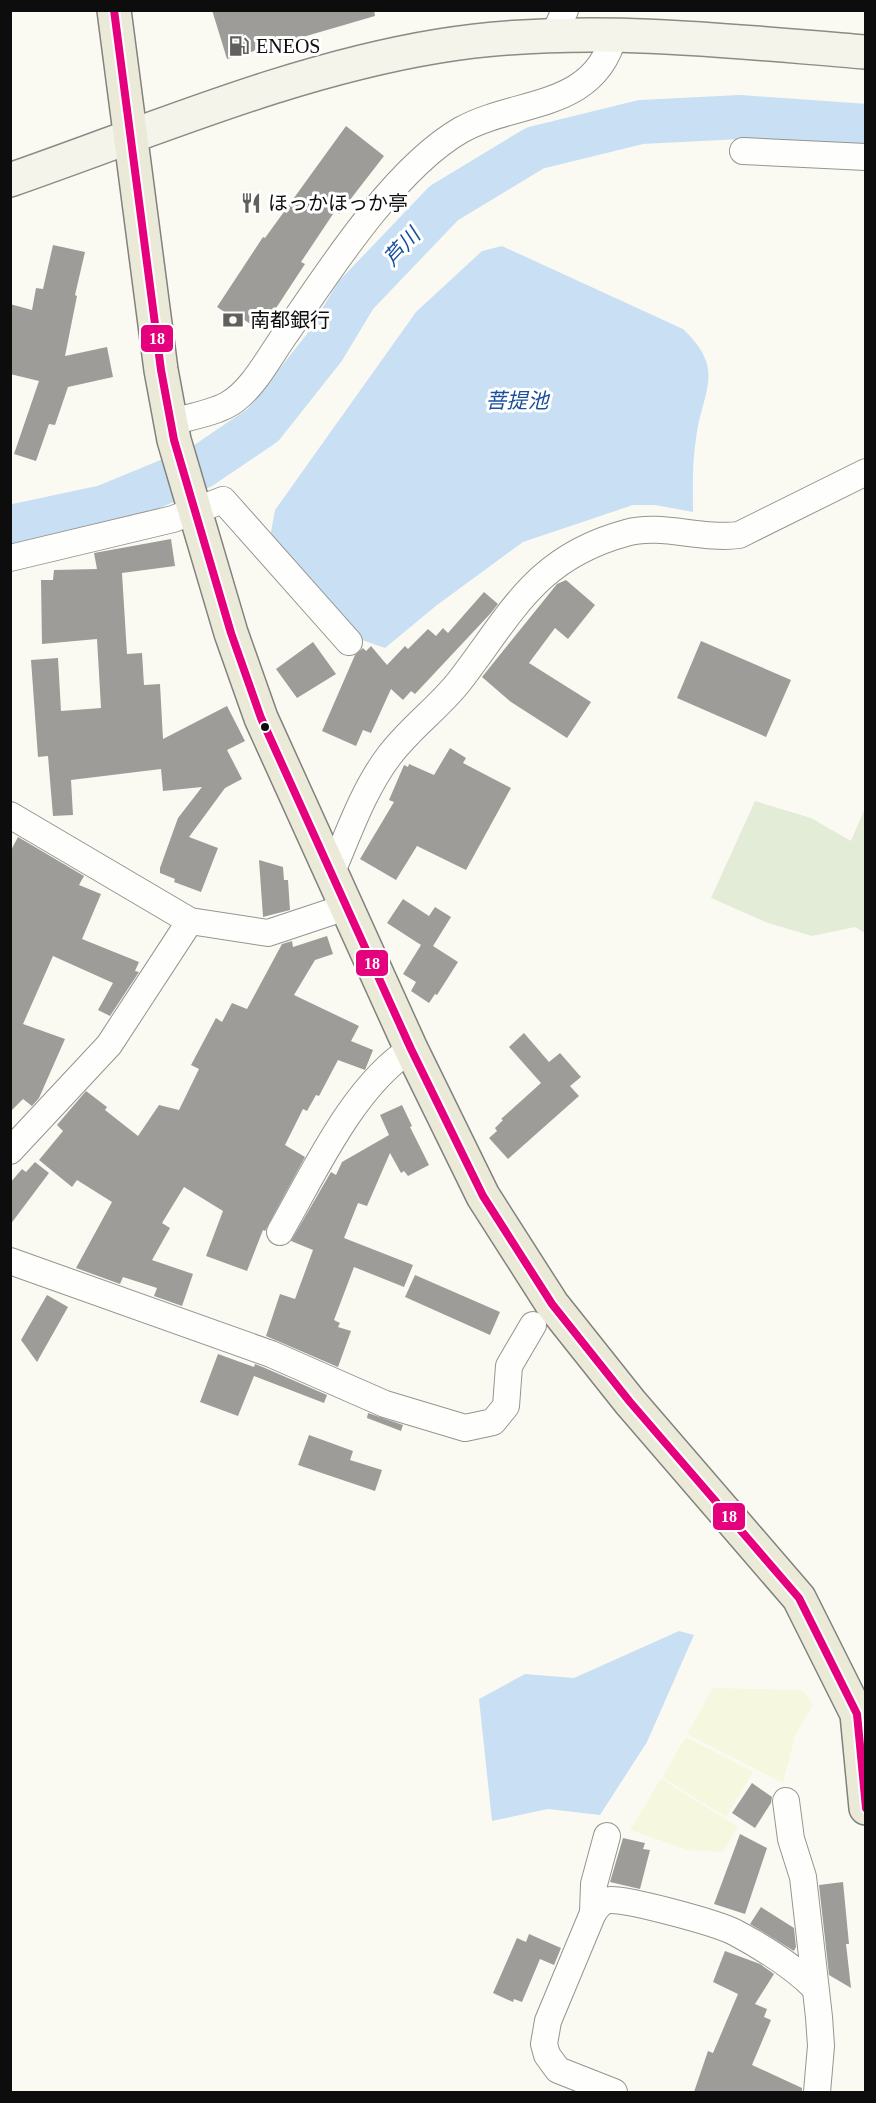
<svg xmlns="http://www.w3.org/2000/svg" width="876" height="2103" viewBox="0 0 876 2103" font-family="'Times New Roman','Noto Sans JP',serif">
	<rect width="100%" height="100%" fill="#fbfaf2"/>
	<g fill="#f6f7df">
		<polygon points="713,1688 802,1690 813,1705 795,1736 783,1783 687,1734"/>
		<polygon points="686,1737 753,1772 726,1817 662,1777"/>
		<polygon points="661,1779 738,1827 723,1852 688,1850 630,1830"/>
	</g>
	<polygon fill="#e3ecd6" points="755,801 811,818 851,841 865,808 865,933 855,927 812,936 768,923 711,898"/>
	<g fill="#c9dff4">
		<path d="M502,246L683,329C727,371 702,390 696,439C692,463 693,488 693,512L655,505H633L523,542L437,605L385,648L359,639L270,537L275,510L416,312L482,251Z"/>
		<polygon points="679,1631 694,1635 647,1742 600,1815 548,1809 492,1821 479,1699 525,1674 574,1678"/>
	</g>
	<g fill="none" stroke-linecap="round" stroke-linejoin="round">
		<polyline stroke="#c9dff4" stroke-width="44" points="10,527 104,507 201,467 263,425 324,348 356,295 444,203 535,148 641,122 740,117 866,126"/>
	</g>
	<g fill="#9e9c98">
		<polygon points="212,10 374,10 375,16 227,59"/>
		<polygon points="346,126 384,156 339,214 335,211 301,262 305,264 261,331 243,319 241,323 217,307 263,237 265,238"/>
		<polygon points="53,245 85,252 75,295 77,296 65,356 107,347 113,377 68,387 55,425 49,424 36,461 14,454 39,381 10,374 10,304 32,310 36,288 43,289"/>
		<polygon points="171,539 175,566 122,573 127,654 142,653 144,685 160,684 163,739 227,706 245,741 227,750 242,779 225,788 189,837 218,848 201,892 174,882 175,879 160,873 160,868 178,818 202,787 163,791 161,769 71,780 73,815 53,816 48,756 38,757 31,660 58,658 61,711 101,708 97,639 42,644 41,580 53,580 54,570 97,569 94,553"/>
		<polygon points="566,580 595,605 568,639 555,628 529,663 591,702 567,738 511,702 482,677 557,584"/>
		<polygon points="484,592 498,604 490,614 415,694 411,691 403,700 391,689 371,733 363,730 356,746 322,731 355,655 363,648 366,651 371,646 387,665 405,646 408,649 428,629 436,636 443,628 448,633"/>
		<polygon points="701,641 791,680 766,737 677,698"/>
		<polygon points="313,642 336,674 297,698 276,669"/>
		<polygon points="450,748 466,758 463,763 511,788 466,870 417,846 396,880 360,859 394,802 389,800 404,765 408,767 409,764 434,775"/>
		<polygon points="18,837 84,876 79,885 101,894 82,939 139,962 135,971 139,972 110,1016 98,1010 113,983 53,956 23,1024 65,1039 39,1098 32,1106 23,1099 10,1112 10,852"/>
		<polygon points="259,860 283,867 284,880 288,880 290,910 263,917"/>
		<polygon points="403,899 429,916 435,907 451,917 433,946 458,962 437,995 435,994 429,1003 411,991 416,982 403,974 421,945 387,923"/>
		<polygon points="327,936 333,954 315,960 294,995 359,1026 351,1041 373,1050 365,1070 338,1060 319,1096 316,1095 307,1111 303,1109 285,1145 305,1157 265,1231 263,1230 247,1271 206,1256 223,1211 184,1187 162,1223 170,1228 152,1260 193,1274 182,1306 154,1296 157,1288 123,1277 120,1284 76,1268 112,1202 77,1180 72,1187 39,1160 63,1131 57,1125 86,1091 107,1107 105,1110 138,1136 159,1105 179,1110 199,1069 191,1065 216,1018 222,1022 232,1003 247,1009 282,944 292,941 293,947"/>
		<polygon points="524,1033 549,1062 560,1053 581,1077 570,1086 579,1096 508,1159 489,1138 497,1131 495,1128 503,1120 501,1119 541,1083 509,1047"/>
		<polygon points="402,1105 412,1126 410,1127 429,1165 408,1176 404,1171 401,1173 390,1153 367,1206 358,1203 344,1238 413,1265 404,1287 354,1267 334,1320 340,1323 338,1327 351,1331 338,1367 266,1336 280,1294 295,1299 313,1250 291,1241 331,1172 336,1175 342,1162 389,1135 380,1115"/>
		<polygon points="35,1162 49,1173 10,1225 10,1183 22,1169 26,1172"/>
		<polygon points="415,1275 500,1312 490,1335 405,1297"/>
		<polygon points="47,1295 68,1307 37,1362 21,1340"/>
		<polygon points="218,1354 254,1367 255,1364 265,1368 327,1395 324,1403 254,1376 238,1416 200,1402"/>
		<polygon points="368,1413 403,1425 401,1431 367,1418"/>
		<polygon points="309,1435 353,1451 350,1460 382,1470 375,1491 298,1465"/>
		<polygon points="752,1783 772,1797 771,1803 755,1828 732,1813"/>
		<polygon points="740,1834 767,1848 745,1914 714,1904"/>
		<polygon points="623,1838 645,1843 643,1849 650,1850 640,1889 610,1882"/>
		<polygon points="843,1882 849,1944 846,1944 851,1988 829,1975 819,1885"/>
		<polygon points="761,1907 794,1928 796,1947 794,1951 750,1924"/>
		<polygon points="529,1934 561,1948 554,1965 540,1959 522,2002 514,1999 513,2002 493,1993 517,1938 526,1942"/>
		<polygon points="725,1951 760,1964 774,1974 755,2004 767,2009 764,2017 771,2020 752,2065 802,2088 802,2092 694,2092 708,2051 713,2053 738,1994 713,1982"/>
	</g>
	<g fill="none" stroke-linecap="round" stroke-linejoin="round">
		<g stroke="#949490" stroke-width="28">
			<g id="street">
				<polyline points="554,35 565,10"/>
				<polyline points="743,151 866,157"/>
				<path d="M171,422C189,417 210,414 227,405C253,391 270,355 287,332C330,269 395,168 461,130C517,99 594,111 614,35"/>
				<polyline points="10,558 173,519 223,500 349,642"/>
				<polyline points="10,815 190,921 268,933 346,907"/>
				<path d="M331,874C348,835 363,790 389,756C409,729 437,709 458,683C511,615 534,558 626,533C660,523 702,540 739,535L866,472"/>
				<polyline points="10,1151 109,1045 190,921"/>
				<path d="M280,1232C314,1173 353,1086 411,1049"/>
				<polyline points="10,1261 271,1354 385,1404 465,1428 493,1422 506,1406 509,1366 533,1325"/>
				<polyline points="786,1801 791,1839 803,1877 819,2017 821,2046 817,2092"/>
				<polyline points="607,1836 594,1884 593,1913 548,2021 544,2044 547,2055 558,2070 614,2092"/>
				<path d="M593,1913C598,1906 602,1900 611,1900C631,1900 718,1923 736,1933C764,1948 793,1966 815,1988"/>
			</g>
		</g>
		<g stroke="#8b8a87" stroke-width="36">
			<path id="secondary" d="M10,180C151,131 292,70 439,46C581,23 724,41 866,52"/>
		</g>
		<g stroke="#81817d" stroke-width="36">
			<polyline id="primary" points="114,10 161,370 174,440 231,633 261,718 411,1049 483,1196 552,1304 630,1402 799,1598 857,1714 866,1808"/>
		</g>
		<use href="#street" stroke="#fefefd" stroke-width="26"/>
		<use href="#secondary" stroke="#f4f4ea" stroke-width="33"/>
		<use href="#primary" stroke="#ebead9" stroke-width="33"/>
		<g stroke="#fff" stroke-width="12">
			<polyline id="bus-1" points="114,10 161,370 174,440 231,633 261,718 411,1049 483,1196 552,1304 630,1402 799,1598 857,1714 866,1808"/>
		</g>
		<use href="#bus-1" stroke="#e5007d" stroke-width="8"/>
	</g>
	<defs>
		<g id="fuel-bare" transform="scale(1.62)"><path d="M-5.5-6h7V0h2V4h1.3V-2.5L3-4.5l.8-.8L6-3V5H2.5V1h-1V6h-7ZM-4.2-4.7v3.2H.2V-4.7Z" fill="#60605d" stroke="#fff" stroke-width="2.5" paint-order="stroke"/></g>
		<g id="restaurant-bare" transform="scale(1.62)"><path d="M-5-6h1v4h1v-4h1v4h1v-4h1v5L-1.5 .5V6h-2V.5L-5-1ZM5-6V6H3V1.5H1.5Q1.5-4 5-6Z" fill="#60605d" stroke="#fff" stroke-width="2.5" paint-order="stroke"/></g>
		<g id="bank-bare" transform="scale(1.62)"><path d="M-6-4H6V4H-6ZM0-2.3a2.3 2.3 0 1 0 0 4.6a2.3 2.3 0 1 0 0-4.6Z" fill="#60605d" stroke="#fff" stroke-width="2.5" paint-order="stroke"/></g>
	</defs>
	<g fill-rule="evenodd">
		<use href="#fuel-bare" x="239" y="46"/>
		<use href="#restaurant-bare" x="251" y="203"/>
		<use href="#bank-bare" x="233" y="320"/>
	</g>
	<circle fill="#0d0d0d" stroke="#fff" stroke-width="2" cx="265" cy="727" r="5"/>
	<g text-anchor="middle" stroke-width="6" stroke-linejoin="round" paint-order="stroke">
		<g font-size="20" fill="#0d0d0d" stroke="#fff" text-anchor="start">
			<text x="256" y="53">ENEOS</text>
			<text x="268" y="210">ほっかほっか亭</text>
			<text x="250" y="327">南都銀行</text>
		</g>
		<g font-size="21" font-style="italic" fill="#194f9d" stroke="#fff">
			<text transform="translate(402 247) rotate(-47)" y="7">芦川</text>
			<text x="517" y="408">菩提池</text>
		</g>
	</g>
	<g stroke="#fff" stroke-width="2">
		<rect x="140" y="324" width="34" height="29" rx="6" fill="#e5007d"/>
		<rect x="355" y="949" width="34" height="28" rx="6" fill="#e5007d"/>
		<rect x="712" y="1502" width="34" height="29" rx="6" fill="#e5007d"/>
	</g>
	<g font-size="16" text-anchor="middle" font-weight="bold" fill="#fff">
		<text x="157" y="344">18</text>
		<text x="372" y="969">18</text>
		<text x="729" y="1522">18</text>
	</g>
	<rect width="876" height="2103" fill="none" stroke="#0d0d0d" stroke-width="24"/>
</svg>
